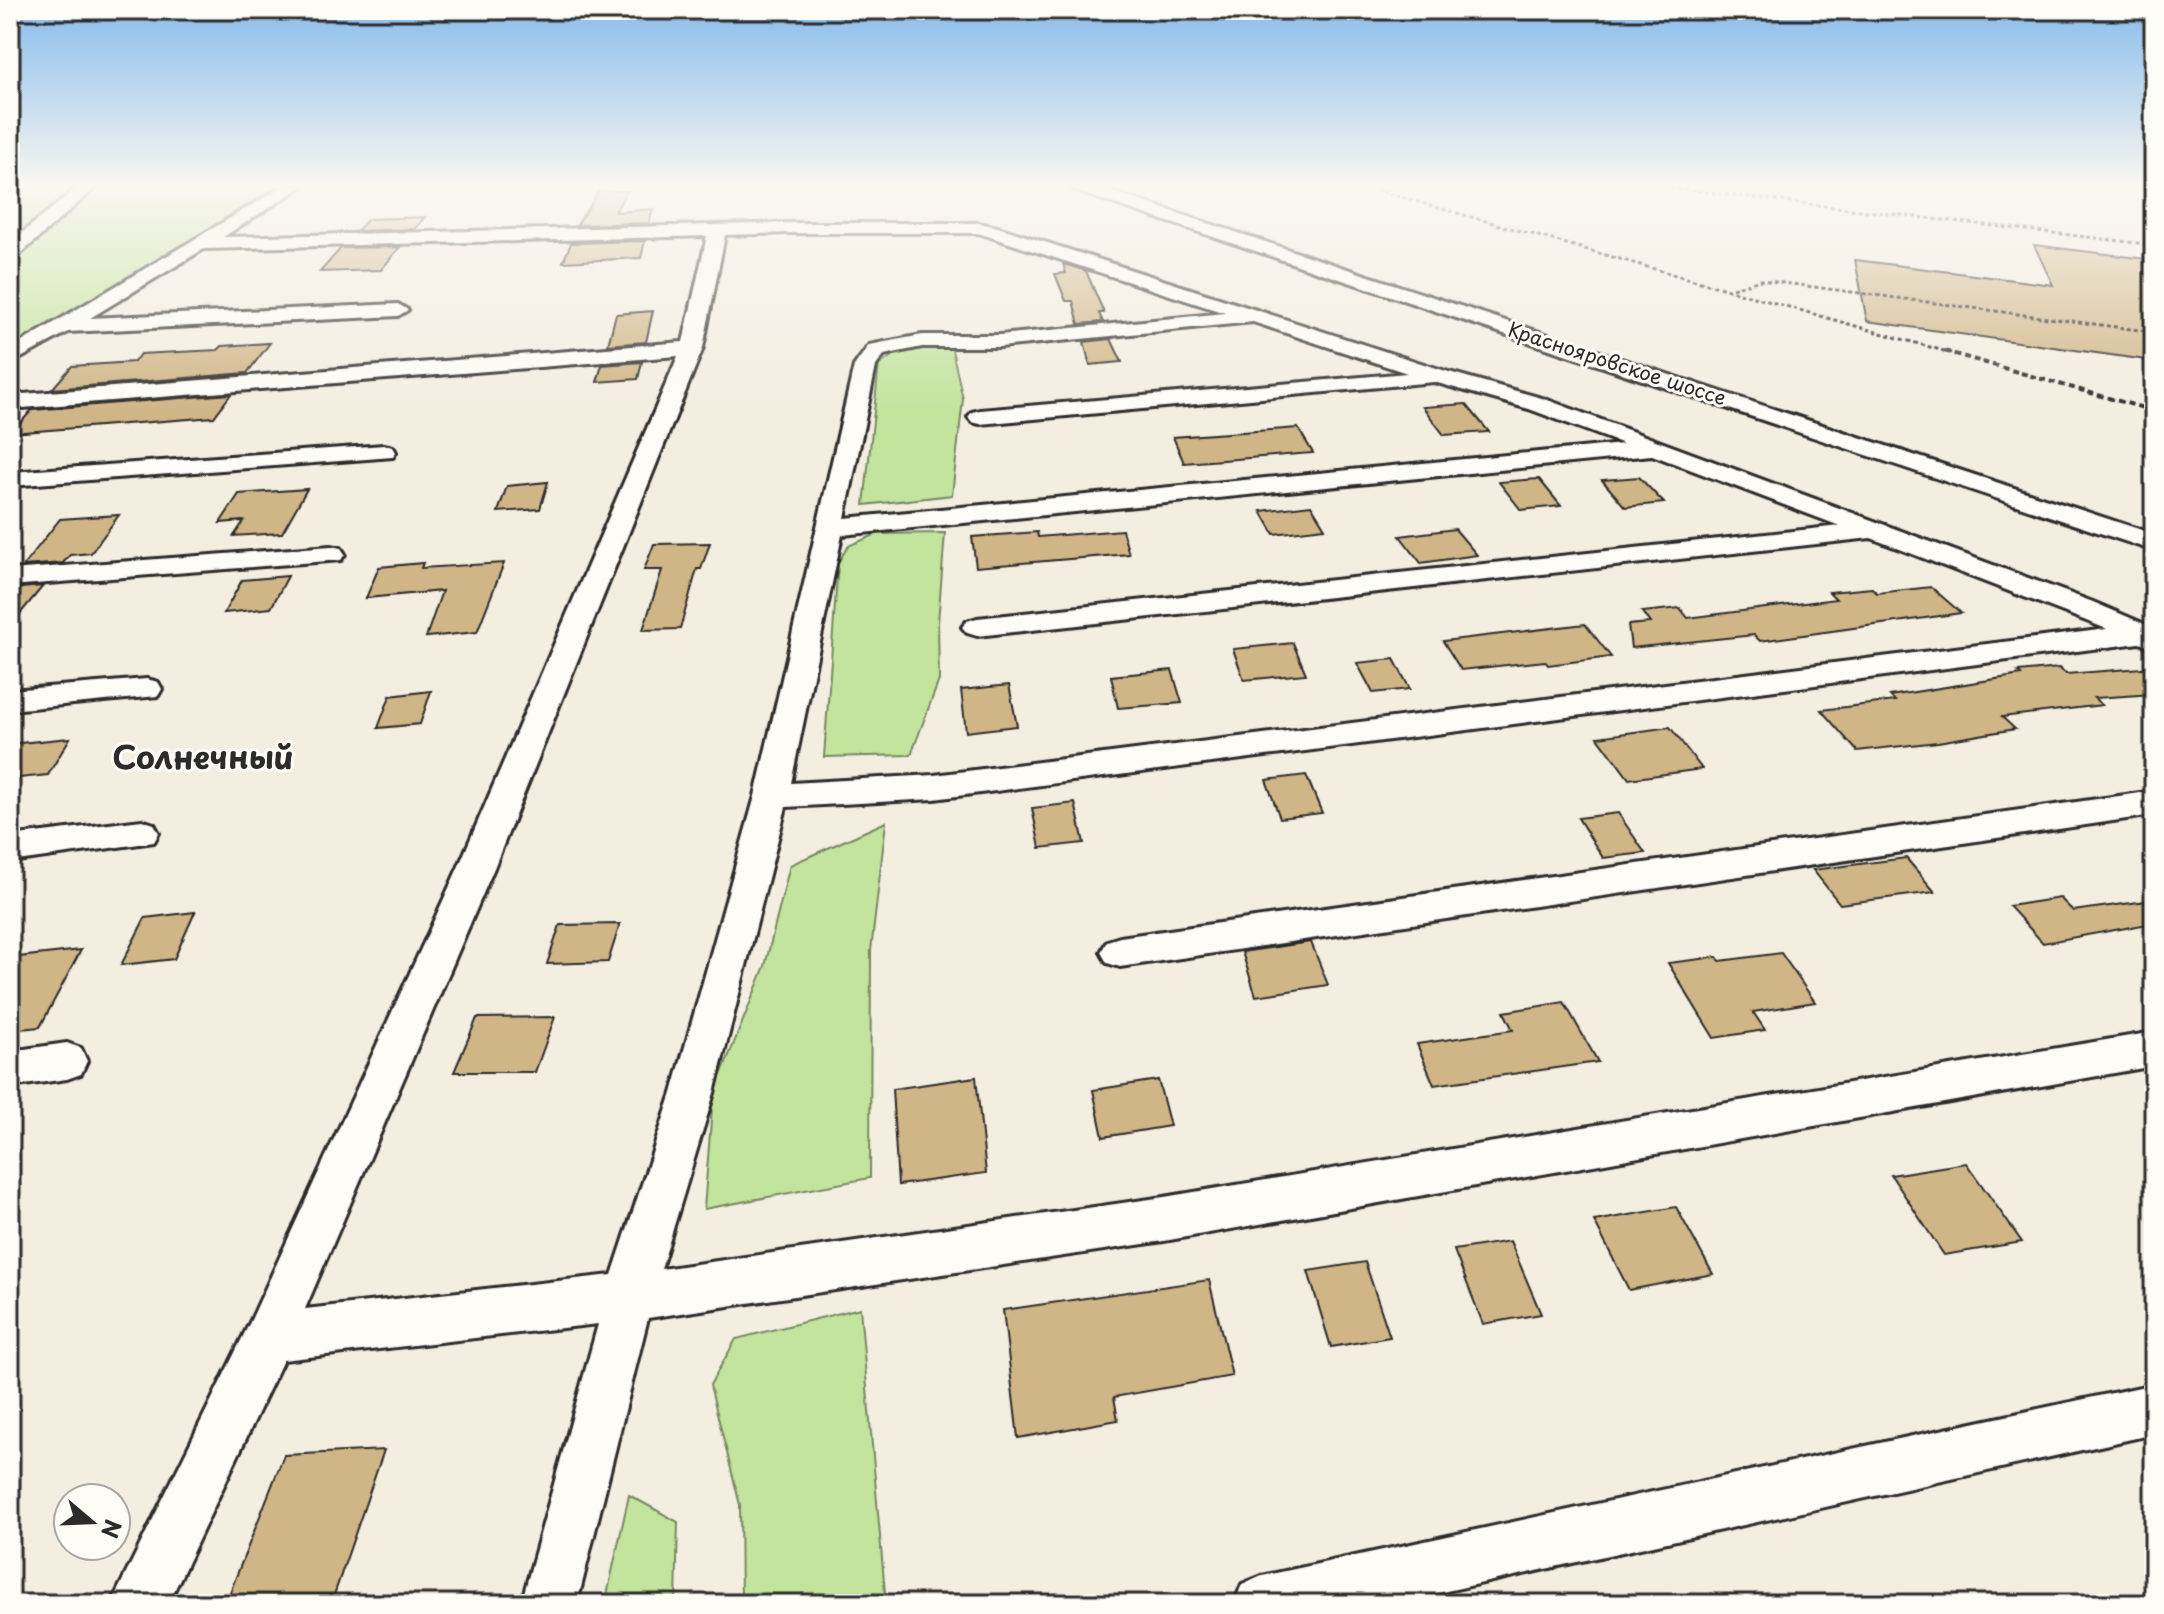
<svg xmlns="http://www.w3.org/2000/svg" width="2164" height="1614" viewBox="0 0 2164 1614" font-family="'Playpen Sans',sans-serif">
	<rect width="100%" height="100%" fill="#f4eee0"/>
	<filter id="ink" filterUnits="userSpaceOnUse"><feTurbulence type="fractalNoise" baseFrequency=".0125" numOctaves="2"/><feDisplacementMap in="SourceGraphic" scale="16" xChannelSelector="R" yChannelSelector="G"/><feConvolveMatrix kernelMatrix="1 2 1 2 8 2 1 2 1" color-interpolation-filters="sRGB"/></filter>
	<g filter="url(#ink)">
		<g fill="#c2e49d" stroke="#768864" stroke-width="2">
			<polygon points="10,186 277,186 10,353"/>
			<polygon points="951,345 963,399 952,495 864,505 879,365 904,348"/>
			<polygon points="945,533 938,623 939,680 911,755 824,757 838,563 848,546 877,534"/>
			<polygon points="886,822 871,951 870,1178 704,1209 713,1095 765,966 790,865"/>
			<polygon points="860,1308 886,1604 741,1604 740,1505 710,1385 736,1339"/>
			<polygon points="629,1495 678,1522 676,1604 605,1604"/>
		</g>
		<g fill="#d0b586" stroke="#2b2b2b" stroke-width="2">
			<polygon points="599,191 627,191 615,212 653,209 649,223 577,225"/>
			<polygon points="425,217 415,229 357,231 368,219"/>
			<polygon points="645,241 641,258 563,262 571,243"/>
			<polygon points="2034,245 2154,260 2154,361 1867,321 1855,260 2053,285"/>
			<polygon points="400,247 381,270 320,272 341,248"/>
			<polygon points="1063,264 1086,271 1104,313 1099,313 1103,322 1079,324 1073,301 1066,301 1055,274 1066,273"/>
			<polygon points="653,311 646,342 608,345 616,314"/>
			<polygon points="1111,339 1122,362 1090,365 1084,342"/>
			<polygon points="270,343 247,373 52,389 72,366 134,362 140,354 218,350 222,346"/>
			<polygon points="642,362 638,379 597,382 602,365"/>
			<polygon points="231,394 214,417 11,433 32,410"/>
			<polygon points="1466,404 1489,432 1444,435 1423,407"/>
			<polygon points="1298,428 1313,453 1184,463 1173,437"/>
			<polygon points="1639,477 1664,503 1625,507 1602,480"/>
			<polygon points="1539,479 1561,506 1521,510 1499,482"/>
			<polygon points="548,482 540,509 498,512 507,486"/>
			<polygon points="307,489 282,533 234,536 244,521 220,523 239,494"/>
			<polygon points="1311,505 1325,528 1274,534 1261,511"/>
			<polygon points="119,515 91,553 70,555 63,563 23,566 60,519"/>
			<polygon points="1455,529 1477,555 1421,563 1400,536"/>
			<polygon points="1122,530 1129,554 976,567 972,537 1037,532 1038,537"/>
			<polygon points="710,543 701,569 697,569 680,629 643,630 662,570 644,570 654,544"/>
			<polygon points="423,563 421,568 504,563 477,632 426,637 442,591 366,598 379,567"/>
			<polygon points="288,576 271,608 224,613 242,580"/>
			<polygon points="43,586 10,626 10,589"/>
			<polygon points="1931,587 1961,613 1760,641 1754,635 1631,648 1628,625 1650,623 1642,612 1680,608 1688,618 1836,599 1829,592 1872,588 1877,593"/>
			<polygon points="1585,624 1611,657 1548,665 1545,661 1461,670 1443,641"/>
			<polygon points="1293,643 1306,674 1244,680 1233,649"/>
			<polygon points="1394,659 1410,689 1373,693 1357,663"/>
			<polygon points="2154,667 2154,694 2094,698 2102,705 2002,717 2015,729 1938,742 1857,751 1821,710 1895,701 1890,696 2021,675 2018,672 2059,668 2066,674"/>
			<polygon points="1172,670 1182,703 1118,708 1111,676"/>
			<polygon points="1009,685 1017,726 966,732 961,690"/>
			<polygon points="431,691 420,724 378,728 390,696"/>
			<polygon points="1670,727 1702,769 1629,779 1598,737"/>
			<polygon points="70,738 48,775 10,779 10,744"/>
			<polygon points="1306,775 1322,813 1280,818 1266,780"/>
			<polygon points="1075,803 1084,843 1040,848 1032,808"/>
			<polygon points="1618,813 1645,853 1603,858 1578,818"/>
			<polygon points="1906,858 1935,892 1840,904 1813,870"/>
			<polygon points="2060,898 2073,911 2154,900 2154,923 2043,943 2009,906"/>
			<polygon points="195,912 174,959 121,965 145,918"/>
			<polygon points="620,924 608,962 547,964 560,925"/>
			<polygon points="1311,942 1328,985 1256,996 1242,952"/>
			<polygon points="81,950 40,1027 10,1030 10,958"/>
			<polygon points="1781,953 1815,1002 1753,1012 1765,1030 1714,1038 1668,963 1717,957 1720,961"/>
			<polygon points="1564,1002 1598,1062 1434,1085 1417,1044 1513,1030 1504,1012"/>
			<polygon points="555,1017 535,1072 454,1072 477,1018"/>
			<polygon points="976,1077 986,1173 898,1185 892,1089"/>
			<polygon points="1158,1080 1170,1126 1103,1137 1093,1090"/>
			<polygon points="1966,1163 2022,1242 1944,1255 1891,1175"/>
			<polygon points="1676,1207 1713,1274 1629,1290 1594,1221"/>
			<polygon points="1510,1241 1541,1314 1483,1324 1454,1250"/>
			<polygon points="1365,1262 1390,1337 1331,1347 1308,1271"/>
			<polygon points="1209,1280 1232,1376 1114,1397 1118,1420 1018,1438 1003,1310"/>
			<polygon points="384,1450 334,1595 227,1600 284,1455"/>
		</g>
		<g fill="none" stroke-linecap="round" stroke-linejoin="round">
			<g stroke="#2b2b2b" stroke-width="6">
				<g id="minor">
					<polygon points="79,186 97,186 17,257 10,259 10,243"/>
					<path d="M284,186H303L223,237L789,223H978L998,227L1449,372L1545,399L2093,602L2154,628V648L2139,643L934,799L786,807L714,1093L661,1269L1164,1197L2154,1032V1066L1164,1241L648,1318L577,1604H521L598,1324L283,1360L168,1604H111L251,1320L458,868L678,356L10,409V395L683,342L707,236L204,249L90,318L398,304L408,310L398,316L68,332L10,364V349ZM789,233H978L1225,313L1000,335H922L869,345L854,366L755,796L672,1093L612,1275L305,1309L494,868L703,348L725,235ZM1253,322L1407,373L980,410L972,412L968,417L972,422L980,424L1434,382L1529,409L1623,444L845,518L876,366L884,355L922,347H1000ZM1652,455L1840,526L977,618L967,621L962,627L967,633L977,636L1871,538L2107,629L934,775L791,783L842,535Z"/>
					<polygon points="1071,186 1095,186 2154,534 2154,551 1073,190"/>
					<polygon points="384,445 393,447 396,452 393,457 10,486 10,472"/>
					<polygon points="331,546 341,548 345,554 341,560 10,586 10,570"/>
					<polygon points="147,679 158,682 162,689 158,696 10,710 10,690"/>
					<polygon points="2154,791 2154,815 1120,967 1107,963 1101,952 1107,941 1120,937"/>
					<polygon points="142,820 154,824 159,833 154,842 10,862 10,836"/>
					<polygon points="67,1043 81,1048 87,1061 81,1074 67,1079 10,1087 10,1051"/>
					<polygon points="2154,1384 2154,1434 1388,1604 1234,1604 1242,1584 1262,1576"/>
				</g>
			</g>
			<g stroke="#2b2b2b" stroke-width="3" stroke-dasharray="4 3" stroke-linecap="butt">
				<polyline points="1362,186 1951,353"/>
				<polyline points="1656,186 2154,245"/>
				<polyline points="1732,288 1761,280 2154,332"/>
			</g>
			<polyline stroke="#2b2b2b" stroke-width="4" stroke-dasharray="6 4" stroke-linecap="butt" points="1944,351 2154,411"/>
			<use href="#minor" fill="#fdfcf7" fill-rule="evenodd"/>
		</g>
	</g>
	<linearGradient id="sky" x2="0" y2="1"><stop stop-color="#87bcec"/><stop offset="0.45" stop-color="#faf7f1"/><stop offset="1" stop-color="#faf7f1" stop-opacity="0"/></linearGradient>
	<rect width="2164" height="412" fill="url(#sky)"/>
	<g text-anchor="middle" stroke-width="6" stroke-linejoin="round" paint-order="stroke">
		<g font-size="20" fill="#2b2b2b" stroke="#fdfcf7">
			<text transform="translate(1617 364) rotate(18)" y="7">Краснояровское шоссе</text>
		</g>
		<g font-size="32" font-weight="bold" fill="#2b2b2b" stroke="#fdfcf7">
			<text x="203" y="769">Солнечный</text>
		</g>
	</g>
	<rect width="2164" height="1614" fill="none" stroke="#fdfcf7" stroke-width="40"/>
	<rect x="20" y="20" width="2124" height="1574" fill="none" stroke="#2b2b2b" stroke-width="3" filter="url(#ink)"/>
	<g transform="translate(92 1522) rotate(109)"><circle r="38" fill="#fdfcf7" stroke="#a9a8a5" stroke-width="2"/>
	<path d="M0-6L14 30L0 20L-14 30Z" fill="#2b2b2b"/>
	<text y="-12" font-size="22" font-weight="bold" text-anchor="middle" fill="#2b2b2b">N</text>
	</g>
</svg>
